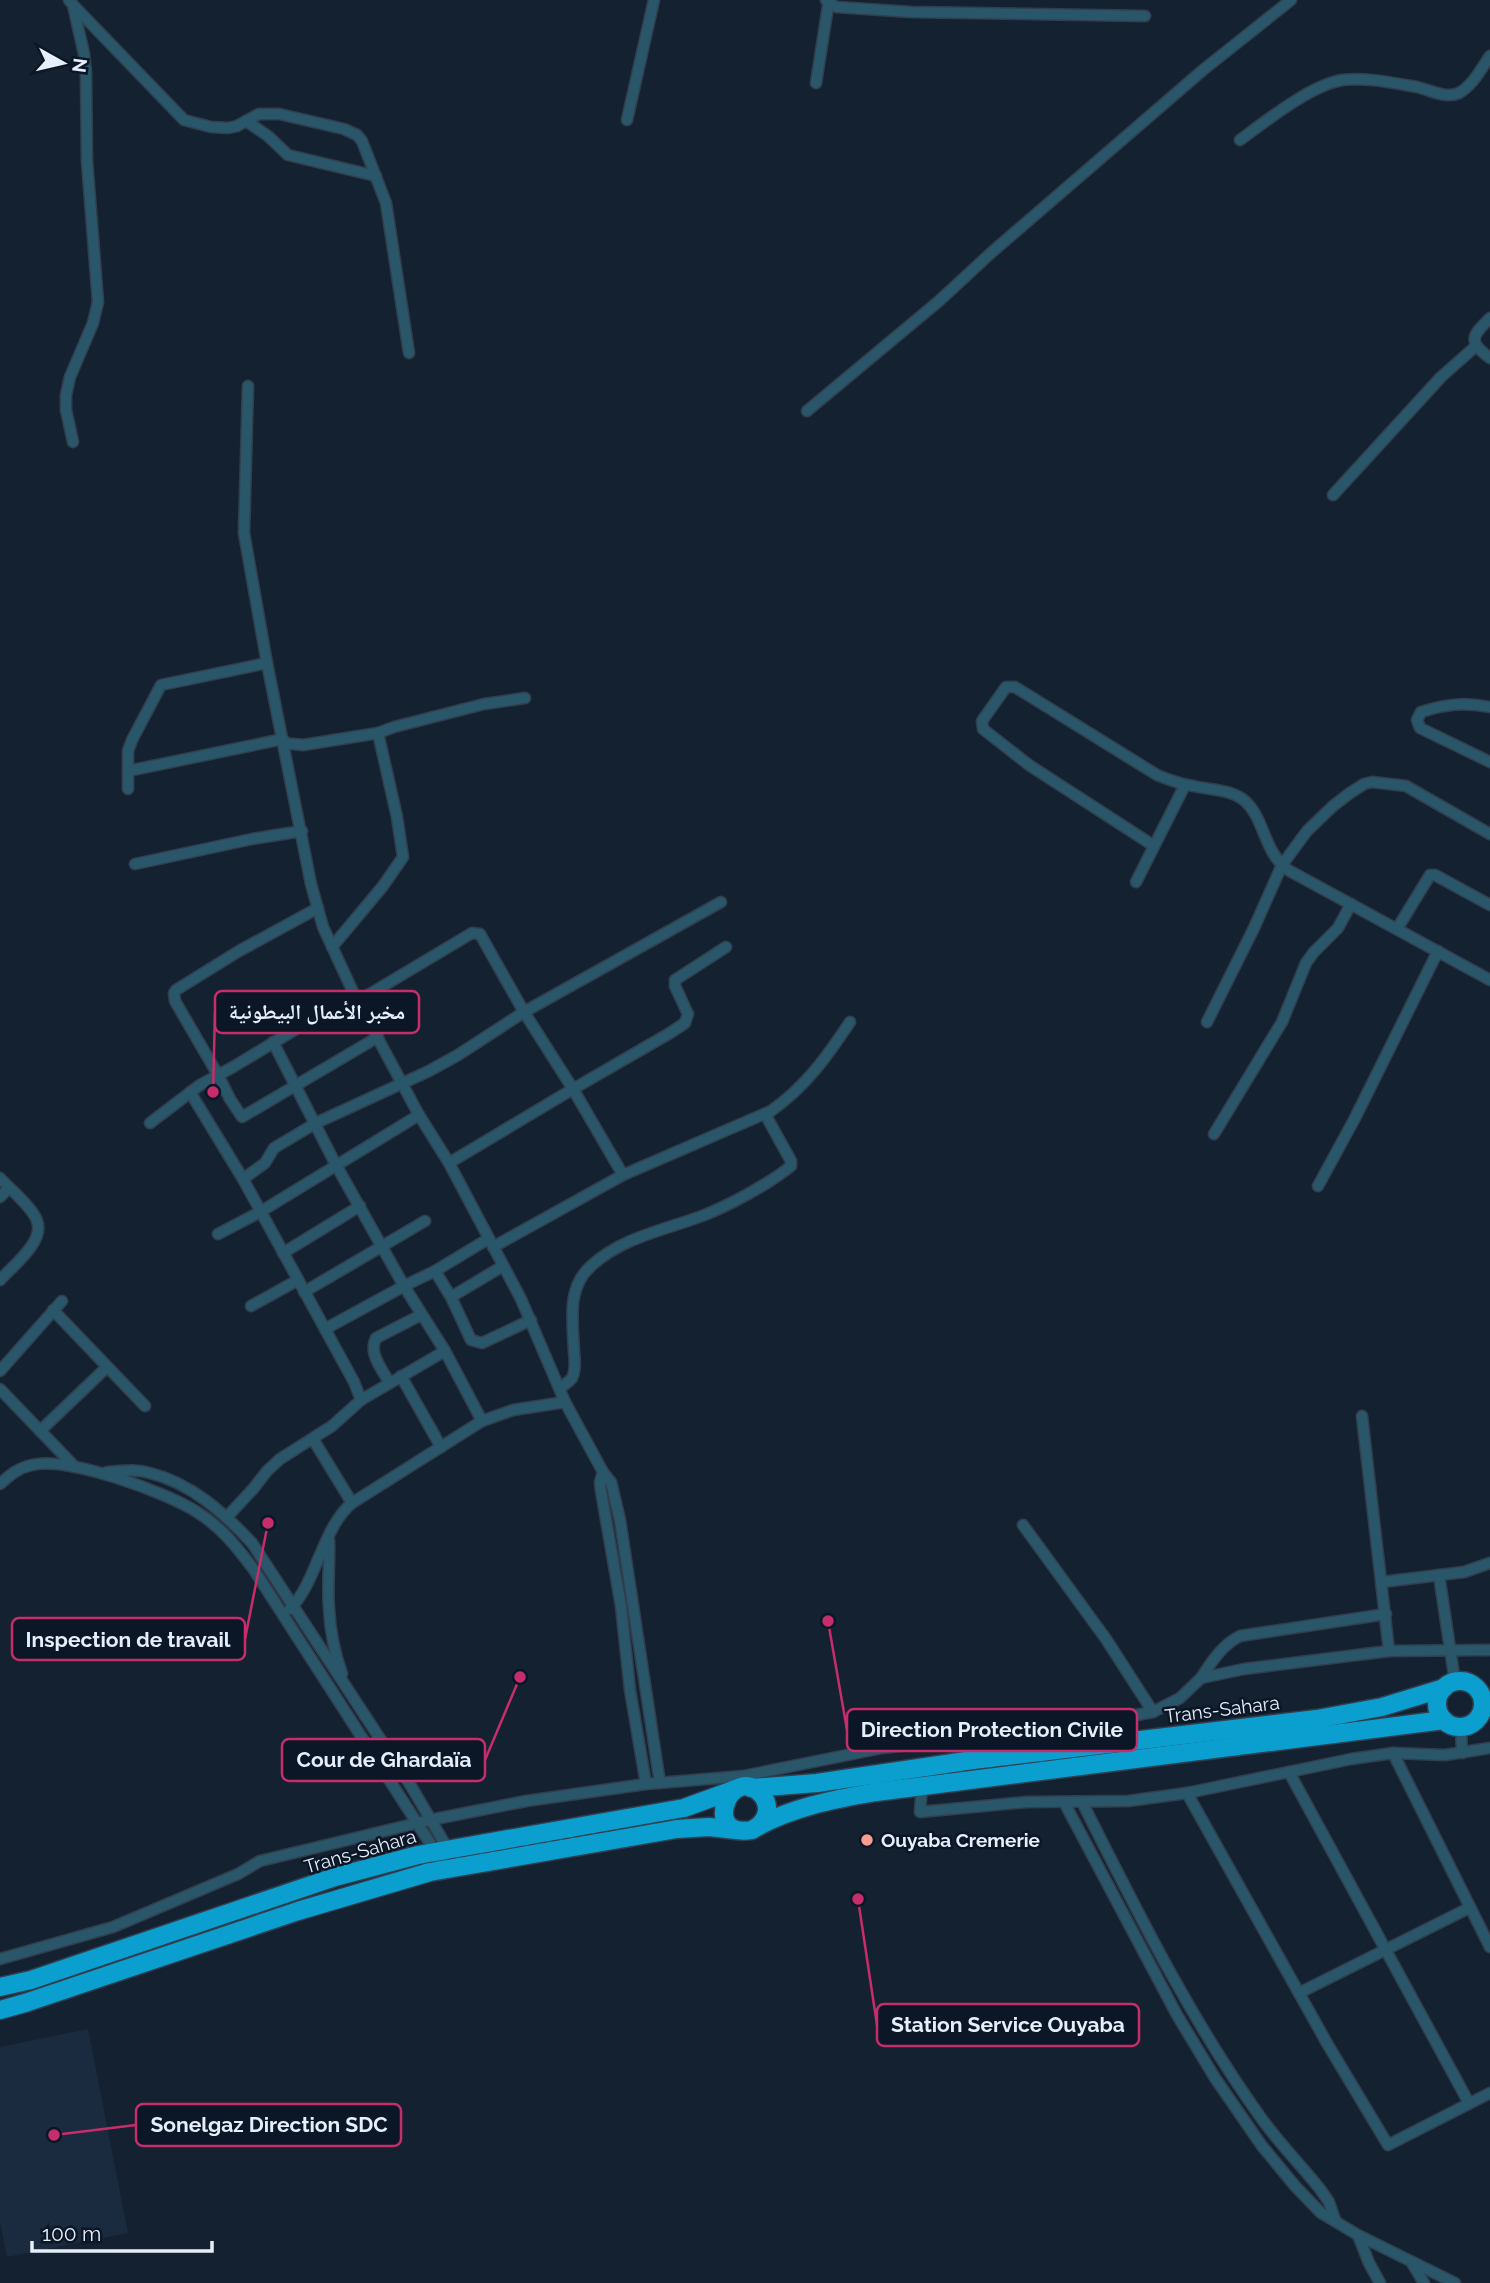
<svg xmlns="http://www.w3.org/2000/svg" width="1490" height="2283" font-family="Raleway,'Noto Naskh Arabic',sans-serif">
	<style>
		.built { fill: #1a2a3f }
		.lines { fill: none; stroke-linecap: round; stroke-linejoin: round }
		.street-casing { stroke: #313e4d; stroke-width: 13 }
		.highway-casing { stroke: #313e4d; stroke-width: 21 }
		.street { stroke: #2a5669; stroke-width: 10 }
		.highway { stroke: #0b9fcf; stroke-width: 18 }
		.poi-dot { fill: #f59d8f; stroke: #0b1727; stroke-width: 2.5 }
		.labels { text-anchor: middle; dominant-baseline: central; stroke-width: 5; stroke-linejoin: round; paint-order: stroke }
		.street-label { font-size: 19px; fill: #e6eefa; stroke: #0b1727 }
		.poi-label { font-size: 19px; font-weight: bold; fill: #e6eefa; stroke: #0b1727; text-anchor: start }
		.leader { fill: none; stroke: #c62d6b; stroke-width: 2.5 }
		.callout-dot { fill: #c62d6b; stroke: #0b1727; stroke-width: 2.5 }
		.callout { fill: #0b1727; stroke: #c62d6b; stroke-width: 2.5 }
		.callout-label { font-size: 21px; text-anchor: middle; font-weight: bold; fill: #e6eefa }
	</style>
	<rect width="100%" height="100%" fill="#142131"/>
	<path class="built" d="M 88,2029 L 128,2233 L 7,2257 L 0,2222 L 0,2047 Z"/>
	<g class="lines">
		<defs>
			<g id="street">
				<path d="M 69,0 L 73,5 L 84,54 L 86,73 L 87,161 L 98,302 L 93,323 L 70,377 L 66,395 L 66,410 L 73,442"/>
				<path d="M 826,0 L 836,7 L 911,12 L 1145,16"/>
				<path d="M 73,5 L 184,120 L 211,127 L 228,128 L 237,126 L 259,114 L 279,114 L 344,129 L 357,135 L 362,141 L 386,203 L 409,353"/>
				<path d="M 816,83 L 829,0"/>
				<path d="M 627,120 L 654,0"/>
				<path d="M 246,121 L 268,136 L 288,155 L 376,176"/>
				<path d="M 1240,140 C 1266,121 1311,85 1342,80 C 1366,77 1394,83 1417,87 C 1430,90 1446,99 1459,93 C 1473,85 1481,69 1490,56"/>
				<path d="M 1490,318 C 1472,336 1467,341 1490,358"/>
				<path d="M 248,386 L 244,533 L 267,663 L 311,884 L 323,927 L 354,994 L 419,1115 L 449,1163 L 521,1299 L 565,1402 L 603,1472 L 611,1482 L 620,1520 L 660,1783"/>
				<path d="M 807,411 L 939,301 L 992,252 L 1203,70 L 1291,0"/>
				<path d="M 1333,495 L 1441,377 L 1476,346"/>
				<path d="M 1490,707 C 1465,702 1446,704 1421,712 L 1417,720 L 1420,728 L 1490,762"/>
				<path d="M 284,743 L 303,745 L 378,733 L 394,727 L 484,704 L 525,698"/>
				<path d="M 128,771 L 283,739"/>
				<path d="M 128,789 L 128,751 L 132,740 L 161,685 L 267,663"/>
				<path d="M 1154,846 L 1029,765 L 983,729 L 982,721 L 1006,687 L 1015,687 L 1157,775 C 1169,780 1181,784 1193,786 C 1210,790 1231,789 1245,801 C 1265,819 1263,851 1288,870 L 1490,980"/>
				<path d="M 135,864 L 252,839 L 302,831"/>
				<path d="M 1136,882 L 1185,785"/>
				<path d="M 318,908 L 239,951 L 176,990 L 174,993 L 175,1001 L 218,1075 L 230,1099 L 242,1117 L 378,1037"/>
				<path d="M 1397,929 L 1430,875 L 1435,875 L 1490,905"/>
				<path d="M 332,947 L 383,886 L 403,857 L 397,817 L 378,733"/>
				<path d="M 358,1001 L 472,933 L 480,934 L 524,1012 L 573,1089 L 623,1175"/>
				<path d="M 1207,1022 L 1254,928 L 1282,865 L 1307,831 L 1333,806 L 1350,793 L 1364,784 L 1372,782 L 1406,786 L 1490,834"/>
				<path d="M 273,1042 L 336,1165 L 404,1286 L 435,1271 L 451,1297 L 471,1340 L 482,1343 L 531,1320"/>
				<path d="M 190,1092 L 243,1179 L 354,1382 L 361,1400 L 332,1426 L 280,1459 L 267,1471 L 253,1489 L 227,1517"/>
				<path d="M 150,1123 L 200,1085 L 233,1067 L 354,994"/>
				<path d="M 1214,1134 L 1282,1022 L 1306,963 L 1314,952 L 1338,928 L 1351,904"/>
				<path d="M 449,1163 L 573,1089 L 670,1033 L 685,1023 L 688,1014 L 675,986 L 675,980 L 726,947"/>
				<path d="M 0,1178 C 10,1189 33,1208 37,1221 C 45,1241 13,1266 0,1280"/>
				<path d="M 243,1179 L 265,1163 L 274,1148 L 316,1123 L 429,1071 L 458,1055 L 524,1012 L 721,902"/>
				<path d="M 1318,1186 L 1355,1118 L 1438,951"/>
				<path d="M 0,1197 L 9,1188"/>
				<path d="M 218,1234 L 260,1212 L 419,1115"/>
				<path d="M 493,1247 L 623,1175 L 771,1111 C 806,1086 826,1058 850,1022"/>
				<path d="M 283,1253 L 360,1206"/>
				<path d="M 435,1271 L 488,1239"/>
				<path d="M 304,1292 L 425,1221"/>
				<path d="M 451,1297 L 503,1266"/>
				<path d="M 251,1306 L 298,1280"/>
				<path d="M 53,1310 L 145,1406"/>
				<path d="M 325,1329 L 404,1286 L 445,1351 L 482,1421"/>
				<path d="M 0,1371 L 62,1301"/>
				<path d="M 401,1376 L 441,1447"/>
				<path d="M 389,1382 C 382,1369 368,1353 376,1338 L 421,1315"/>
				<path d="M 560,1388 C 564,1385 569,1382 572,1378 C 576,1370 575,1360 574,1352 C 573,1322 566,1288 591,1266 C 621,1238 664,1230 702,1216 C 728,1206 769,1184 791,1166 L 791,1161 L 765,1114"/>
				<path d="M 0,1389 L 75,1467"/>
				<path d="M 361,1400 L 445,1351"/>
				<path d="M 1362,1416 L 1389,1651"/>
				<path d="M 40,1431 L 107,1367"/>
				<path d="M 313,1439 L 352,1503"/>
				<path d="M 107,1472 C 122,1471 136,1469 150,1473 C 191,1483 224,1513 252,1543 L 411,1786 L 449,1851"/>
				<path d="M 603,1472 L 600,1482 L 601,1491 L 621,1606 L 630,1690 L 646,1784"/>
				<path d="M 0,1484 C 10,1475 18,1468 32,1465 C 67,1456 166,1492 197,1512 C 221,1527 237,1547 254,1570 L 446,1868"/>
				<path d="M 1023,1525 L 1106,1639 L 1153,1712"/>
				<path d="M 329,1540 C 330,1563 327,1586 329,1608 C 330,1630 335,1654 342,1674"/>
				<path d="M 1439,1575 L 1455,1682"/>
				<path d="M 1382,1582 L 1464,1572 L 1490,1563"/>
				<path d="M 290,1609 C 317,1582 322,1528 352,1503 L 482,1421 L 513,1410 L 565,1402"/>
				<path d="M 1201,1678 C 1212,1661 1222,1645 1240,1636 L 1386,1614"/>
				<path d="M 1461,1727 L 1462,1753"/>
				<path d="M 1393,1753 L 1490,1947"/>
				<path d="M 1289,1772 L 1469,2103"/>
				<path d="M 922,1786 L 920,1812 L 1027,1802 L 1128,1801 L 1187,1793 L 1351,1759 L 1393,1753 L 1445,1755 L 1490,1748"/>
				<path d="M 1187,1793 L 1328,2045 L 1388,2145 L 1490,2093"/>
				<path d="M 1064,1802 L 1177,2015 L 1215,2078 L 1262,2146 L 1295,2186 L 1321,2213 L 1358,2235 L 1455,2283"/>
				<path d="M 1082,1802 C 1136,1909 1189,2017 1259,2115 C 1277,2141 1300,2164 1320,2189 L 1329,2202 L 1335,2220"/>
				<path d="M 0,1959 L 113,1927 L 238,1874 L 260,1861 L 430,1820 L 526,1801 L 646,1784 L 743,1776 L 882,1748 L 1080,1725 L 1153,1712 L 1180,1698 L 1201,1678 L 1244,1669 L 1389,1651 L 1490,1650"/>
				<path d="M 1299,1993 L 1469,1908"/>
				<path d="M 1358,2235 L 1369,2263 L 1380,2283"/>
				<path d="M 1412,2263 L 1424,2283"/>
			</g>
			<g id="highway">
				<circle cx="1460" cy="1704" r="23"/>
				<path d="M 751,1788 L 817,1783 L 973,1760 L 1317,1719 L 1382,1707 L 1444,1688"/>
				<path d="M 757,1827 C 768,1819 771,1805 761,1794 C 731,1762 700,1839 752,1830 C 788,1808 835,1799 876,1792 L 1444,1720"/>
				<path d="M 0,1987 L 31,1980 L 335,1877 L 418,1855 L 684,1808 L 736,1789"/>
				<path d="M 0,2010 L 25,2003 L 298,1911 L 430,1872 L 677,1829 L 709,1827 L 736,1830"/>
			</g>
		</defs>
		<use href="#street" class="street-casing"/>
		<use href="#highway" class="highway-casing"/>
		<use href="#street" class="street"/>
		<use href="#highway" class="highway"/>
	</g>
	<circle class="poi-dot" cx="867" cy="1840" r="7"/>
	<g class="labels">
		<g class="street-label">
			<text transform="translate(1222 1709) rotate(-7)">Trans-Sahara</text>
			<text transform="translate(360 1851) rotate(-16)">Trans-Sahara</text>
		</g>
		<g class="poi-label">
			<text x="881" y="1840">Ouyaba Cremerie</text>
		</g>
	</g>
	<path class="leader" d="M213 1092L215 1012M268 1523L245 1639M828 1621L847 1730M520 1677L485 1760M858 1899L877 2025M54 2135L136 2125"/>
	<g class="callout-dot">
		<circle cx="213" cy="1092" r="7"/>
		<circle cx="268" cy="1523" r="7"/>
		<circle cx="828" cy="1621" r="7"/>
		<circle cx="520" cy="1677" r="7"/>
		<circle cx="858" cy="1899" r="7"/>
		<circle cx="54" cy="2135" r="7"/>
	</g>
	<g class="callout">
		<rect x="215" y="991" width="204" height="42" rx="7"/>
		<rect x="12" y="1618" width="233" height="42" rx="7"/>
		<rect x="847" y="1709" width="290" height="42" rx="7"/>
		<rect x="282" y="1739" width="203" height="42" rx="7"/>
		<rect x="877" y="2004" width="262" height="42" rx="7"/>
		<rect x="136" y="2104" width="265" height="42" rx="7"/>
	</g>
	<g class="callout-label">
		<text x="317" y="1019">مخبر الأعمال البيطونية</text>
		<text x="128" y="1647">Inspection de travail</text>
		<text x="992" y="1737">Direction Protection Civile</text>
		<text x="384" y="1767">Cour de Ghardaïa</text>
		<text x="1008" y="2032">Station Service Ouyaba</text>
		<text x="269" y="2132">Sonelgaz Direction SDC</text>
	</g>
	<g transform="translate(63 63) rotate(98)" stroke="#0b1727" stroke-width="5" paint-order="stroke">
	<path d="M0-5L12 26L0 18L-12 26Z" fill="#e6eefa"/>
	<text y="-10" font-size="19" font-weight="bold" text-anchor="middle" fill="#e6eefa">N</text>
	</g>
	<path d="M32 2241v10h180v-10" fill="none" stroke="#e6eefa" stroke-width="3.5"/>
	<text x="42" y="2241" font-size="21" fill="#e6eefa" stroke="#0b1727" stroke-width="5" paint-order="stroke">100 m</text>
</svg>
